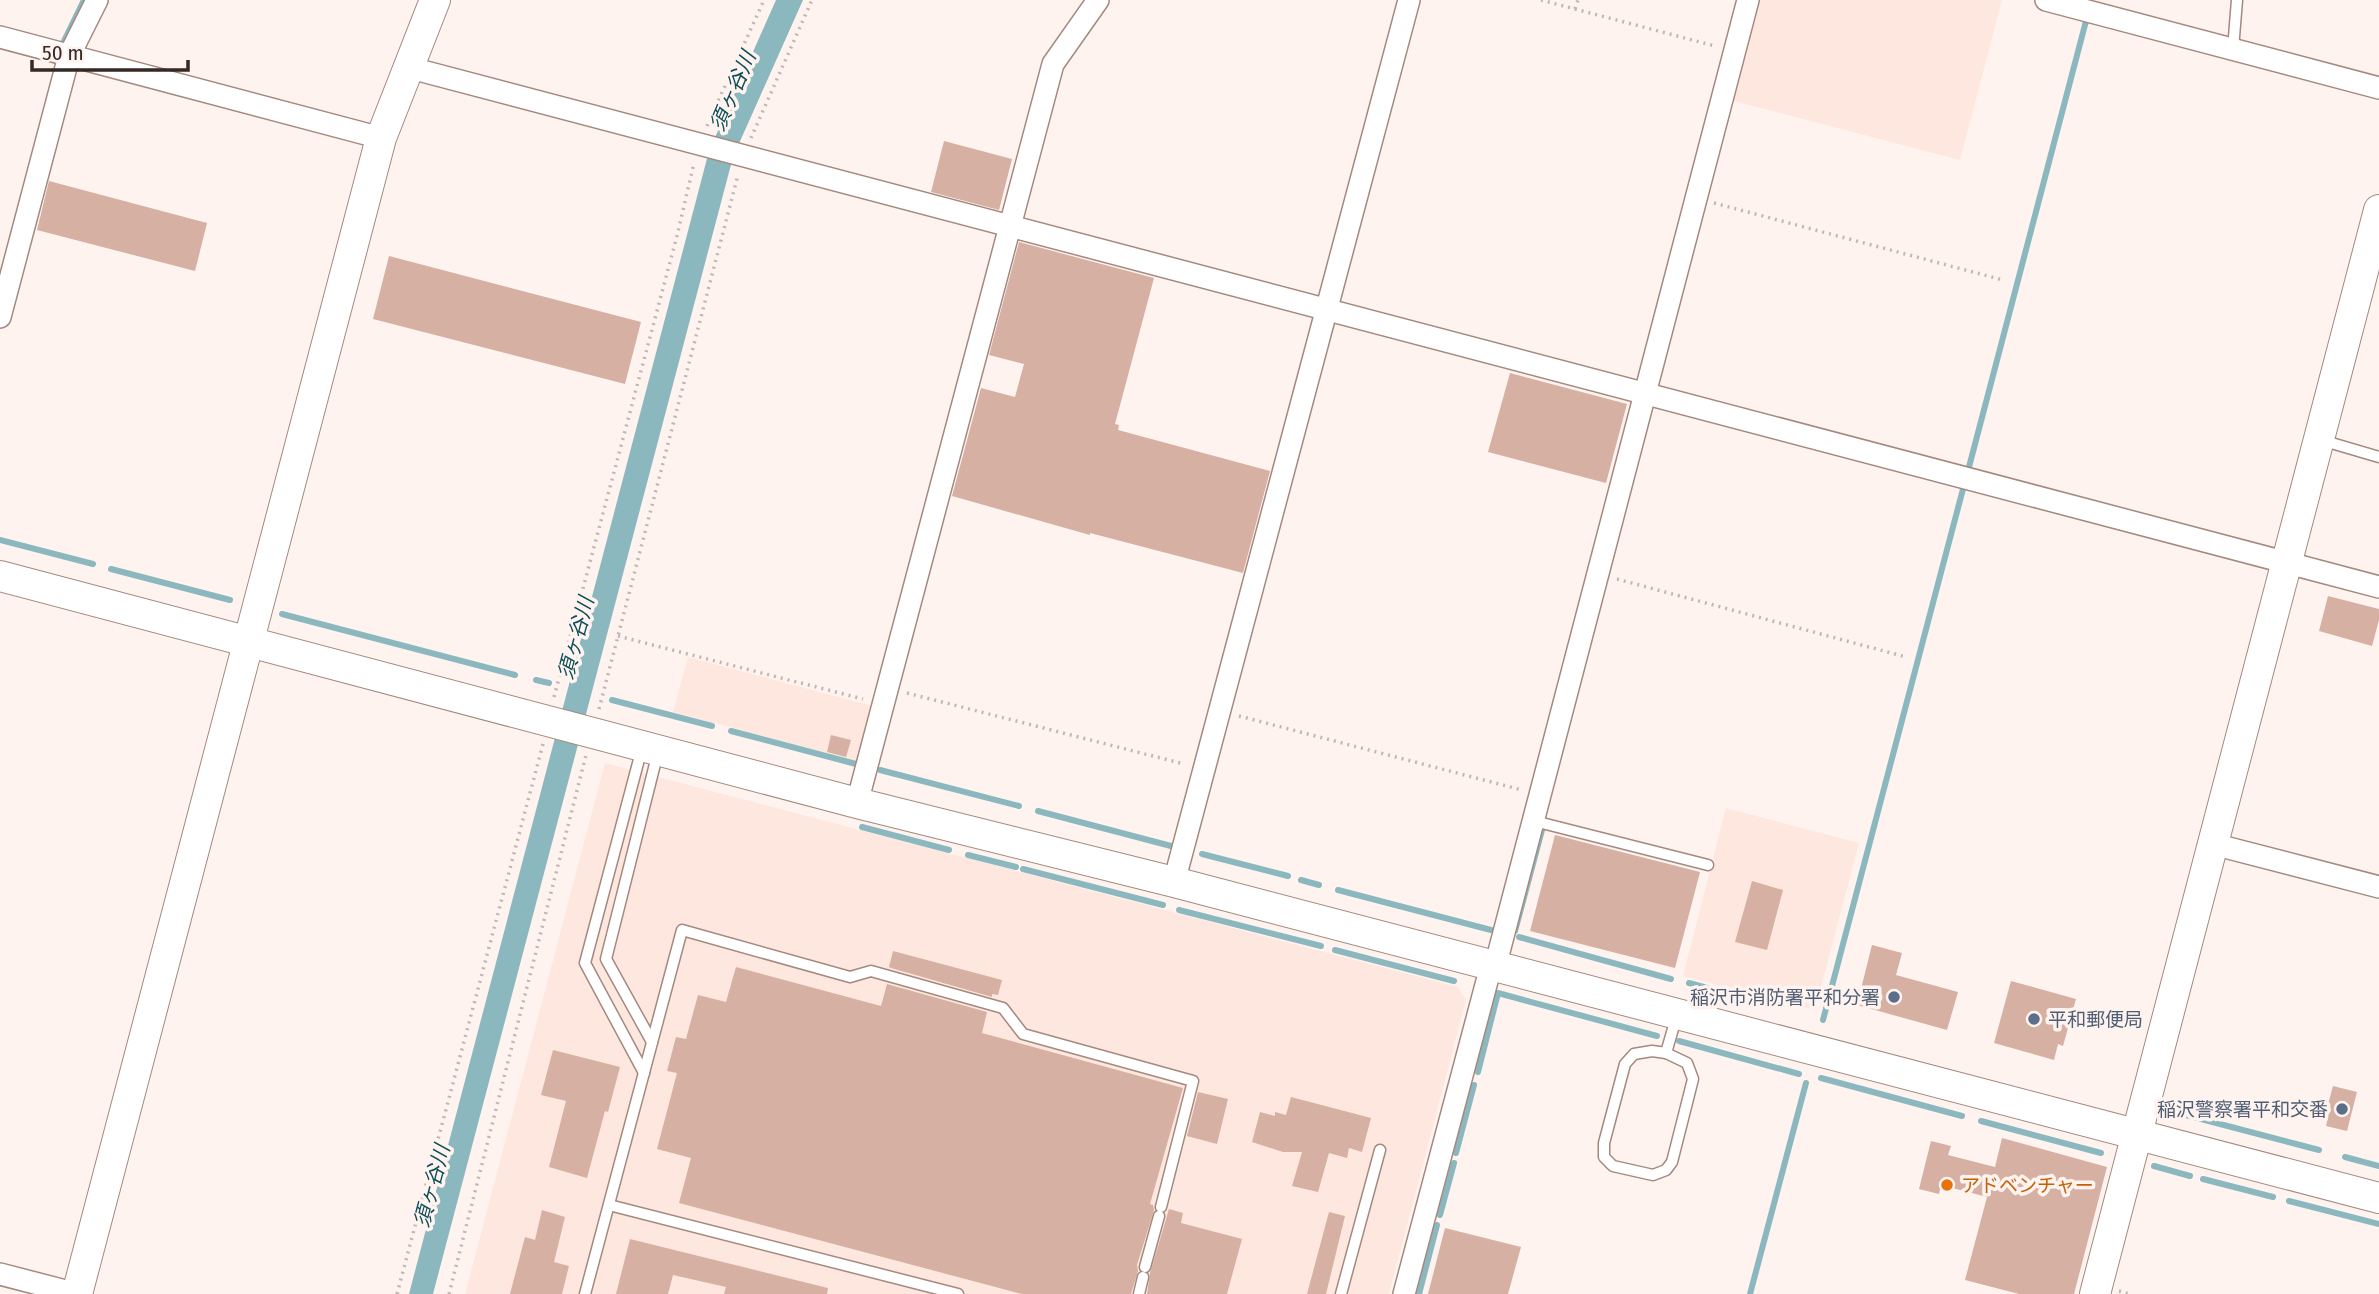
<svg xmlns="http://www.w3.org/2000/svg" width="2379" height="1294" font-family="'Fira Sans Condensed','Noto Sans JP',sans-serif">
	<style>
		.built { fill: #fee7df }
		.water { fill: #8bb7be }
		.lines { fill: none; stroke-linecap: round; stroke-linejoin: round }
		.stream { stroke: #8bb7be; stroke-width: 6 }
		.building { fill: #d6b0a3 }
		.lane-casing { stroke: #a4897f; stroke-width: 13 }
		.street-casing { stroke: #a4897f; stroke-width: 24 }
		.secondary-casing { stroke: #a4897f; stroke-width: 32 }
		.path { stroke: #c1b6b2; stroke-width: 3.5; stroke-dasharray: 2 5; stroke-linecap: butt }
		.lane { stroke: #fff; stroke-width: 10 }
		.street { stroke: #fff; stroke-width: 21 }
		.secondary { stroke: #fff; stroke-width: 30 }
		.service-dot { fill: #5c6f8a; stroke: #fff3ef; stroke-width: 2.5 }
		.food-dot { fill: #e8710a; stroke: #fff3ef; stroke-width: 2.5 }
		.labels { text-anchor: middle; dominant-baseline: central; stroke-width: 7; stroke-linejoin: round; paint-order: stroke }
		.service-label { font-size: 19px; fill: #4e5e75; stroke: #fff3ef; text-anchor: end }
		.food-label { font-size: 19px; fill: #c56008; stroke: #fff3ef; text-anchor: start }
		.water-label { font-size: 21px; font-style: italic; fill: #0c4e57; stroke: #fff3ef }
	</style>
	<rect width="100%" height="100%" fill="#fff3ef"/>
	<g class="built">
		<path d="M 1756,0 L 2002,0 L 1960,160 L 1730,100 Z"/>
		<path d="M 688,657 L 876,707 L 861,762 L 673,712 Z"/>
		<path d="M 605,763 L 1458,987 L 1466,1000 L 1389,1294 L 465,1294 Z"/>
		<path d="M 1726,808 L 1859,843 L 1815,1010 L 1683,976 Z"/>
	</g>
	<path class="water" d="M 776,0 L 803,0 L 733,157 L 433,1294 L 409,1294 L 709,151 Z"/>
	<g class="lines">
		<g class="stream">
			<path d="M 64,41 L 84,0"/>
			<path d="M 1969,467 L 2086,21"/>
			<path d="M 0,540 L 93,564"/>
			<path d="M 111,569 L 230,600"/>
			<path d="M 282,614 L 515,675"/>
			<path d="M 536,680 L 549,683"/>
			<path d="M 612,700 L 712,726"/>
			<path d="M 731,731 L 856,764"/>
			<path d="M 880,770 L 1019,806"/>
			<path d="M 1038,811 L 1171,846"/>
			<path d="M 862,827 L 949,850"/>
			<path d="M 1202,854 L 1288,876"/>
			<path d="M 968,855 L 1016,867"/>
			<path d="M 1023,869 L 1163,905"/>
			<path d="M 1301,880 L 1319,885"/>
			<path d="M 1338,890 L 1491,930"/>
			<path d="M 1179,910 L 1321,946"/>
			<path d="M 1515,931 L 1542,830"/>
			<path d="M 1519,937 L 1671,979"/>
			<path d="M 1335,950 L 1454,981"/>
			<path d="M 1689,983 L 1751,1000"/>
			<path d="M 1823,1020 L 1963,489"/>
			<path d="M 1679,1041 L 1799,1074"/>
			<path d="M 1478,1072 L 1498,993 L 1657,1036"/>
			<path d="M 1821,1078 L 1962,1116"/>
			<path d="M 2163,1109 L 2319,1150"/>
			<path d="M 1981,1121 L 2101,1153"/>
			<path d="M 1456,1153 L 1474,1085"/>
			<path d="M 2345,1157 L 2379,1166"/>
			<path d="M 2154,1166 L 2190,1176"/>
			<path d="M 2203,1179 L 2273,1197"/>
			<path d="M 2289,1201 L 2379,1224"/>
			<path d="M 1440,1215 L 1454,1163"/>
			<path d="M 1419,1294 L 1437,1225"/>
			<path d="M 1750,1294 L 1806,1083"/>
		</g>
	</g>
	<g class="building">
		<path d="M 944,141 L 1012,159 L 999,210 L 931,192 Z"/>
		<path d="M 49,181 L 207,223 L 195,271 L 37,230 Z"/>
		<path d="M 1019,242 L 1154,278 L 1115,424 L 1119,425 L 1118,430 L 1270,471 L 1243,573 L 1090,533 L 1090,535 L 952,496 L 981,388 L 1015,397 L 1024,364 L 989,355 Z"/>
		<path d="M 389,256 L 641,322 L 625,384 L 373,319 Z"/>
		<path d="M 1510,373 L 1627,404 L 1606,483 L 1488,452 Z"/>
		<path d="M 2328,596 L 2379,609 L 2379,620 L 2372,646 L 2319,631 Z"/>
		<path d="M 831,735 L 851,740 L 846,757 L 827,752 Z"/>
		<path d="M 1555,835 L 1700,872 L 1675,968 L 1530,931 Z"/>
		<path d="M 1752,881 L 1783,890 L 1767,950 L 1735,942 Z"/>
		<path d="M 1872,945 L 1902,953 L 1896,975 L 1958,992 L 1947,1030 L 1857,1005 Z"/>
		<path d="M 893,951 L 1002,980 L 998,995 L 992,994 L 992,997 L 891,968 L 889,967 Z"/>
		<path d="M 736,967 L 881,1006 L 887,984 L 987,1012 L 982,1033 L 1183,1088 L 1150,1204 L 1153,1205 L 1154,1210 L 1137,1265 L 1138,1271 L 1131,1294 L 1022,1294 L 679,1203 L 691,1158 L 657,1149 L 677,1073 L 667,1071 L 676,1037 L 686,1039 L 698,995 L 726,1002 Z"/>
		<path d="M 2011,981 L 2076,999 L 2063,1046 L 2058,1044 L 2054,1060 L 1994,1043 Z"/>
		<path d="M 553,1050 L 620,1067 L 608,1112 L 605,1111 L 587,1178 L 549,1167 L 566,1101 L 541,1095 Z"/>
		<path d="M 2333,1086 L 2357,1092 L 2347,1131 L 2326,1126 L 2329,1112 L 2326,1112 Z"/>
		<path d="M 1198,1092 L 1228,1099 L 1217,1144 L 1187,1136 Z"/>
		<path d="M 1291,1097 L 1371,1118 L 1362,1152 L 1349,1148 L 1347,1158 L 1329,1153 L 1318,1192 L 1292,1186 L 1302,1152 L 1283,1152 L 1252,1142 L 1260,1112 L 1275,1116 L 1275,1112 L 1286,1115 Z"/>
		<path d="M 2002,1138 L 2107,1167 L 2074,1294 L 2019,1294 L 1965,1280 L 1987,1197 L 1941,1185 L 1939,1194 L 1919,1189 L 1931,1141 L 1951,1146 L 1948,1155 L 1995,1167 Z"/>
		<path d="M 1169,1209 L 1183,1213 L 1181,1223 L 1242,1239 L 1227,1294 L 1147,1294 L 1150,1273 Z"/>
		<path d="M 542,1210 L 565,1217 L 554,1262 L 569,1266 L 562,1294 L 510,1294 L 525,1237 L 535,1240 Z"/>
		<path d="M 1329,1212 L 1345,1216 L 1326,1294 L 1307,1294 Z"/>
		<path d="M 1445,1228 L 1521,1247 L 1508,1294 L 1428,1294 Z"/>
		<path d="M 630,1239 L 828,1288 L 827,1294 L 724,1294 L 726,1287 L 673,1275 L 668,1294 L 616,1294 Z"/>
	</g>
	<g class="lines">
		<defs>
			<g id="lane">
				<path d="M 2233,49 L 2237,0"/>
				<path d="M 2321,440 L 2379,457"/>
				<path d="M 642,748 L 585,963 L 644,1073"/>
				<path d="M 1534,821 L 1708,865"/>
				<path d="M 652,1042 L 606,959 L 658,752"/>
				<path d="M 1652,1051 L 1666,1053 L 1687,1063 L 1693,1079 L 1672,1162 L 1666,1170 L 1653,1175 L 1613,1166 L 1604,1157 L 1604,1143 L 1625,1064 L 1634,1054 Z"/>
				<path d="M 1666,1053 L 1677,1015"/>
				<path d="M 609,1205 L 958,1294"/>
				<path d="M 1145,1267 L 1159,1216"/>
				<path d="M 585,1294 L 682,930 L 850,977 L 871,971 L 1003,1008 L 1023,1034 L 1193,1081 L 1161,1207"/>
				<path d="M 1139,1294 L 1143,1277"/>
				<path d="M 1341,1294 L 1380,1150"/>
			</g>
			<g id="street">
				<path d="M 2046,0 L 2379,88"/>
				<path d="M 0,37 L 381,138"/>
				<path d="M 407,67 L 2379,587"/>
				<path d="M 0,317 L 69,56 L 97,0"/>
				<path d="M 857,803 L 1053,64 L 1098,0"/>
				<path d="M 2213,844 L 2379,887"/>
				<path d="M 1174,882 L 1409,0"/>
				<path d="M 1495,967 L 1748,0"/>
				<path d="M 0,1274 L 77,1294"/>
				<path d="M 1404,1294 L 1491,966"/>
			</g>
			<g id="secondary">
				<path d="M 0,576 L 857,803 L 1174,882 L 2379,1198"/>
				<path d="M 77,1294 L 381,138 L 435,0"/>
				<path d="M 2095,1294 L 2379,210"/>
			</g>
		</defs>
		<use href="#lane" class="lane-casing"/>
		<use href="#street" class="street-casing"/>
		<use href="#secondary" class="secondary-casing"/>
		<g class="path">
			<path d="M 1541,0 L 1715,46"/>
			<path d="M 1575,9 L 1578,0"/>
			<path d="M 707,126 L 764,0"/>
			<path d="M 751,138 L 812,0"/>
			<path d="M 1714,203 L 2003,280"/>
			<path d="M 1617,579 L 1906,657"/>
			<path d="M 618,636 L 863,699"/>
			<path d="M 907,693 L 1184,764"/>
			<path d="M 554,697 L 677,236 L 694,163"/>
			<path d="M 599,709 L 738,175"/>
			<path d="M 1239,716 L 1522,790"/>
			<path d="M 2119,1291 L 2130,1294"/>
			<path d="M 397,1294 L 543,744"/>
			<path d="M 449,1294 L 586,755"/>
		</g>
		<use href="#lane" class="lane"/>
		<use href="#street" class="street"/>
		<use href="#secondary" class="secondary"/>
	</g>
	<g class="service-dot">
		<circle cx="1894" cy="997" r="7"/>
		<circle cx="2034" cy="1019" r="7"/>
		<circle cx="2342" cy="1109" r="7"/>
	</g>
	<circle class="food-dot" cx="1947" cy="1185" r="7"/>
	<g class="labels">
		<g class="service-label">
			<text x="1880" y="997">稲沢市消防署平和分署</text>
			<text x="2048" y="1019" text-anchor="start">平和郵便局</text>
			<text x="2328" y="1109">稲沢警察署平和交番</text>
		</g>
		<g class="food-label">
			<text x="1961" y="1185">アドベンチャー</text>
		</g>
		<g class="water-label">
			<text transform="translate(733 91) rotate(-67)">須ヶ谷川</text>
			<text transform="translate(576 638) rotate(-75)">須ヶ谷川</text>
			<text transform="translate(432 1186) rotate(-75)">須ヶ谷川</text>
		</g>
	</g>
	<path d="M32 60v10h156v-10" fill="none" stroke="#342925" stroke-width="3.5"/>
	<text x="42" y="60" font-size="21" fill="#342925" stroke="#fff3ef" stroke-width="5" paint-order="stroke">50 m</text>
</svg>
